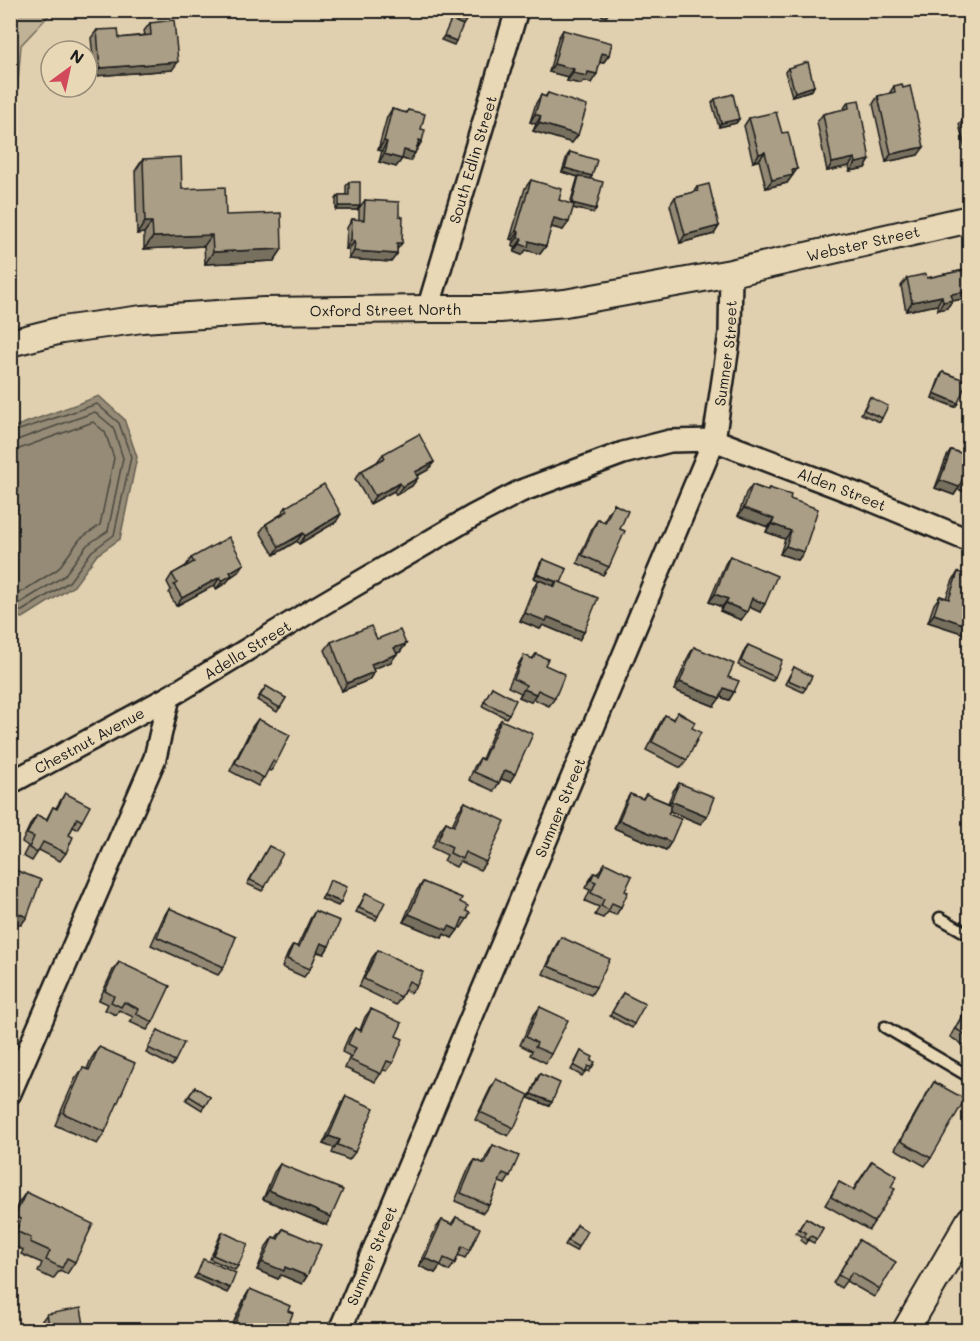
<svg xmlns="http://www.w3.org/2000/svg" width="980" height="1341" font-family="Mali,sans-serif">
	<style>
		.green { fill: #c0b296; stroke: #6e6759; stroke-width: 1.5 }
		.water { fill: #958b76; stroke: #655f52; stroke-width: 1.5 }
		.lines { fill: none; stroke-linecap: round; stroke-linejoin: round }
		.shore { stroke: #4c4840; stroke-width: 1.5 }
		.service-casing { stroke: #1c1c1c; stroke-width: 15 }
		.minor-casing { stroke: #1c1c1c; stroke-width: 26 }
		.tertiary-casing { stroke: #1c1c1c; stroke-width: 30 }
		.service { stroke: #e9d8b5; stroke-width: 10 }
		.minor { stroke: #e9d8b5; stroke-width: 21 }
		.tertiary { stroke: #e9d8b5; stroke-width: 26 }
		.wall { fill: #928873; stroke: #1c1c1c; stroke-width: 1.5 }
		.shaded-wall { fill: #776f5e; stroke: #1c1c1c; stroke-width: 1.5 }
		.building { fill: #aa9e86; stroke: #1c1c1c; stroke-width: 1.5 }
		.labels { text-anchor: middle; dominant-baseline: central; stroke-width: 5; stroke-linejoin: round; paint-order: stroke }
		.street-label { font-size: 15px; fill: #1c1c1c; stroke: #e9d8b5 }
	</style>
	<rect width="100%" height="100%" fill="#e1d0af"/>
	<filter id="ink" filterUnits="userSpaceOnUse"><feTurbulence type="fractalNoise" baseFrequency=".0167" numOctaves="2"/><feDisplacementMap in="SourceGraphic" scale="12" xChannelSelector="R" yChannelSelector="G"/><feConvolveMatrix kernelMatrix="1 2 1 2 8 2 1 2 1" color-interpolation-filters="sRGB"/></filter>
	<g filter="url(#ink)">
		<path class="green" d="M 11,10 L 53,11 L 21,45 L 14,132 L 11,138 Z"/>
		<path class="water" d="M 99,396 L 124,419 L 137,457 L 120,539 L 97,555 L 74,586 L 23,618 L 11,616 L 11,428 Z"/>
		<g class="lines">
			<g class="shore">
				<path d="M 10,433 L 97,404 L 119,423 L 131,457 L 114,535 L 92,551 L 69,582 L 22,611 L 10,611"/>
				<path d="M 10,441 L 17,440 L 95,412 L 113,427 L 123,458 L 108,531 L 87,545 L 64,576 L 20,603 L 10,603"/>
				<path d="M 10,450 L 19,449 L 93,422 L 105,432 L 114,458 L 100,525 L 80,539 L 58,569 L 18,594 L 10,594"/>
			</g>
			<defs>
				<g id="service">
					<path d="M 940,918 L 970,935"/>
					<path d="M 885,1027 L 970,1077"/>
				</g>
				<g id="minor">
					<path id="s1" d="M 428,309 L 517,10"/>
					<path id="s2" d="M 10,783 L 169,697"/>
					<path id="s3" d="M 10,1093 L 155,758 L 169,697 L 309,612 L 473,516 L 521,491 L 623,453 L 670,441 L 714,440 L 859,495 L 970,541"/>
					<path id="s4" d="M 340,1330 L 714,440 L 730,333 L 731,273"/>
				</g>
				<g id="tertiary">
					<path id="s5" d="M 10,343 L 62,330 L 142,319 L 264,311 L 428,309 L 500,309 L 565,303 L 731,273 L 970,219"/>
					<path d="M 906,1330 L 970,1220"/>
				</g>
			</defs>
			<use href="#service" class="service-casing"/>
			<use href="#minor" class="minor-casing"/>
			<use href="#tertiary" class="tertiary-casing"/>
			<use href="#service" class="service"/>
			<use href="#minor" class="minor"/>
			<use href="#tertiary" class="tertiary"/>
		</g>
		<g class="wall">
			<path d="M 150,23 L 172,70 L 95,76 L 91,38 L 97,30 L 119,38 L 145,35 L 144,31 Z"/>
			<path d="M 563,30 L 609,55 L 603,63 L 600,62 L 591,83 L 584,81 L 581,84 L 567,81 L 568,77 L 549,72 L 558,38 Z"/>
			<path d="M 788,68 L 814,86 L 812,90 L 792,96 L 785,72 Z"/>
			<path d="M 894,86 L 918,155 L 886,162 L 873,104 L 878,96 L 889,94 Z"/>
			<path d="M 548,93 L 578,135 L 572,143 L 533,131 L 536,124 L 530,122 L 536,103 L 541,95 L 545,97 Z"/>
			<path d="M 715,99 L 739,119 L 736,123 L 719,127 L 712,103 Z"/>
			<path d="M 848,102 L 870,160 L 865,168 L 850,171 L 849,166 L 827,171 L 817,122 L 823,114 L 843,110 Z"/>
			<path d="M 969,106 L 969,158 L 967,158 L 959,124 L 963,120 L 962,115 L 967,107 Z"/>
			<path d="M 392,109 L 406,113 L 408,110 L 421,129 L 422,141 L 410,161 L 402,159 L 396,167 L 379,162 L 382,151 L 378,150 L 387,117 Z"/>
			<path d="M 749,118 L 782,133 L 797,169 L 787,183 L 766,188 L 759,160 L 753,162 L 744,126 Z"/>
			<path d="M 570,152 L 592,176 L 590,179 L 596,209 L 593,213 L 573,208 L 563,230 L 551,227 L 546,246 L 540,254 L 526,250 L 522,255 L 514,252 L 516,247 L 512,245 L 513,240 L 510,239 L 525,188 L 531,180 L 559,200 L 570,204 L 577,180 L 578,177 L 562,172 L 567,156 Z"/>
			<path d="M 143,159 L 182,189 L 282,249 L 274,261 L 205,264 L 204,246 L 144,249 L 144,233 L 137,234 L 135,171 Z"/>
			<path d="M 349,182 L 360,206 L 357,210 L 336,210 L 336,199 L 339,195 L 346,195 L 346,186 Z"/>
			<path d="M 697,187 L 719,226 L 714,234 L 680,243 L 670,205 L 675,197 L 693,192 Z"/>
			<path d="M 365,200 L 397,250 L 397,254 L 391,262 L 349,259 L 349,249 L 346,249 L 347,228 L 352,219 L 359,220 L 359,208 Z"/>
			<path d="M 969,269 L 969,298 L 952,301 L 947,308 L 938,310 L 937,305 L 906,311 L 901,286 L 907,278 L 927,278 Z"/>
			<path d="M 943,372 L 958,403 L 955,407 L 932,398 L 940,376 Z"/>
			<path d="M 870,397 L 882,418 L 880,422 L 861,414 Z"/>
			<path d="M 969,449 L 969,494 L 958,489 L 954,495 L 935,488 L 946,458 L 951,450 L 966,455 Z"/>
			<path d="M 383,454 L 434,462 L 428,470 L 417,476 L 412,486 L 396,495 L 394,491 L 370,504 L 355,479 L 361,471 L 377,462 Z"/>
			<path d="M 752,485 L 767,490 L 769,488 L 790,499 L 804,552 L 798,560 L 780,554 L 785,539 L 766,532 L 768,527 L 738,516 L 746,493 Z"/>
			<path d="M 614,504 L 620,529 L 609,567 L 603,575 L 577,563 L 592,528 L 598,519 L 604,522 L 608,513 Z"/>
			<path d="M 286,507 L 336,522 L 299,544 L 297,541 L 274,555 L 260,532 L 266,524 L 280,515 Z"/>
			<path d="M 730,556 L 760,612 L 749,607 L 741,620 L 720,611 L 722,607 L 709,602 L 725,564 Z"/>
			<path d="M 191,558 L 244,564 L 238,572 L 231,577 L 226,583 L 216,589 L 215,585 L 176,606 L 169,593 L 171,590 L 167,582 L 172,574 L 186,566 Z"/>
			<path d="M 543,559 L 561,583 L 584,632 L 579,640 L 543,625 L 540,629 L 520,621 L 533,588 L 539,580 L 534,578 L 540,563 Z"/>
			<path d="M 958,572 L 965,634 L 928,622 L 934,604 L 940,596 L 946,598 L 953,580 Z"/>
			<path d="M 377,639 L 406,644 L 400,652 L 396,653 L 391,662 L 373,669 L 374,672 L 369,680 L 342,691 L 325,650 L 331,642 Z"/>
			<path d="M 748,645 L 775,677 L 772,681 L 738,665 L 745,649 Z"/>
			<path d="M 694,647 L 728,677 L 734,692 L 729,700 L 720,697 L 714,706 L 674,690 L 689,655 Z"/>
			<path d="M 536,654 L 545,665 L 555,698 L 549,706 L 533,699 L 531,702 L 519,697 L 521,693 L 508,687 L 519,663 L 524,655 L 532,659 Z"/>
			<path d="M 794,667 L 806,688 L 803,692 L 785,684 Z"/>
			<path d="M 492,687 L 509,714 L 506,718 L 482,706 Z"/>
			<path d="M 263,690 L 286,698 L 277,712 L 257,700 Z"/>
			<path d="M 678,712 L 692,728 L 687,760 L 681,768 L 646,750 L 660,723 L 665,715 L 673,719 Z"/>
			<path d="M 258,719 L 276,763 L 271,771 L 268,770 L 258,786 L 230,771 L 252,727 Z"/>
			<path d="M 501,720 L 510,782 L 501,779 L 494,791 L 469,780 L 474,767 L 480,758 L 482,759 L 495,728 Z"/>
			<path d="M 679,783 L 707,816 L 701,824 L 670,811 L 668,814 L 671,842 L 666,850 L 614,828 L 625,802 L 630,794 L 642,799 L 646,794 L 668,803 L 673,791 Z"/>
			<path d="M 65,793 L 82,821 L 77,829 L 73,827 L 69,835 L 66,853 L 60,861 L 39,850 L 32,861 L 23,856 L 28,846 L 22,842 L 31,823 L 37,815 L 46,820 L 53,807 L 56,808 Z"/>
			<path d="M 465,802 L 486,862 L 480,870 L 460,861 L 456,867 L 444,861 L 447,855 L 432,848 L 440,830 L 446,822 L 452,825 L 459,810 Z"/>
			<path d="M 269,846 L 265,887 L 262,891 L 247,884 Z"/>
			<path d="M 605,863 L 625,891 L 621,907 L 616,915 L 608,912 L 603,918 L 595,915 L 599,907 L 585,901 L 590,890 L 585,888 L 594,873 L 597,874 Z"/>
			<path d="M 423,882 L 460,902 L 466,911 L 467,919 L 461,928 L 459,927 L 452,938 L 444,934 L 442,938 L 403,922 L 417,890 Z"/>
			<path d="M 366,893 L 378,916 L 376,920 L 356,912 Z"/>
			<path d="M 169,908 L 224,967 L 218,975 L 151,945 L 164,916 Z"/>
			<path d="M 315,911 L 329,946 L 324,954 L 317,952 L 310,969 L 304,977 L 282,967 L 288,953 L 293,945 L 297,947 L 310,919 Z"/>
			<path d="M 561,937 L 596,987 L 591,995 L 543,974 L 556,945 Z"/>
			<path d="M 378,950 L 417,985 L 411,993 L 405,990 L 401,997 L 396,1005 L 359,987 L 372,958 Z"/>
			<path d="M 119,962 L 153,1022 L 147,1030 L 130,1022 L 133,1017 L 119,1010 L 116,1015 L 105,1010 L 108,1004 L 99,1000 L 113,970 Z"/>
			<path d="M 623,993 L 634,1024 L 632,1028 L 610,1016 Z"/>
			<path d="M 969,1003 L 969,1048 L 950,1037 Z"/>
			<path d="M 540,1007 L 551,1054 L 546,1063 L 530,1055 L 532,1051 L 520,1045 L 534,1015 Z"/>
			<path d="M 371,1009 L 396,1036 L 393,1063 L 387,1071 L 383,1070 L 375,1082 L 345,1068 L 350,1056 L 342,1052 L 349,1036 L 355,1028 L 360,1030 L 365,1017 Z"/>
			<path d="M 158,1030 L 175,1061 L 172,1066 L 146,1053 Z"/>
			<path d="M 99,1047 L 105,1132 L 97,1144 L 55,1125 L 75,1079 L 83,1068 L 87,1069 L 91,1059 Z"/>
			<path d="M 581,1051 L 591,1061 L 592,1068 L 589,1072 L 586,1070 L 582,1076 L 571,1070 Z"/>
			<path d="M 540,1074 L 549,1106 L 529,1098 L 537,1078 Z"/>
			<path d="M 496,1079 L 514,1128 L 508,1136 L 475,1120 L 491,1087 Z"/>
			<path d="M 934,1082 L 931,1158 L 925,1166 L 895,1149 L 929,1090 Z"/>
			<path d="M 195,1087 L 210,1097 L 202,1110 L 186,1100 Z"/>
			<path d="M 346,1096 L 355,1152 L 349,1160 L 332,1153 L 334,1148 L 323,1144 L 341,1104 Z"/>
			<path d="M 493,1145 L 510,1176 L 505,1184 L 499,1182 L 489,1205 L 483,1213 L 455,1201 L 469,1168 L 475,1160 L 483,1163 L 488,1153 Z"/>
			<path d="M 872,1161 L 874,1222 L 869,1230 L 825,1205 L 839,1182 L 853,1190 Z"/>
			<path d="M 280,1164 L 326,1225 L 263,1199 L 274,1172 Z"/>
			<path d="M 26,1192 L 75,1262 L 67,1274 L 60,1270 L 53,1279 L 38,1272 L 42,1263 L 21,1254 L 23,1250 L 10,1244 L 10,1237 L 13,1231 L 10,1230 L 10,1219 L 18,1204 Z"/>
			<path d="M 456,1217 L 470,1250 L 465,1258 L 458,1255 L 455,1263 L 449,1271 L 440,1266 L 435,1273 L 419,1266 L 436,1228 L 442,1220 L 451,1224 Z"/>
			<path d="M 806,1218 L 823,1228 L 814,1243 L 808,1240 L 805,1244 L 801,1241 L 803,1237 L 796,1233 Z"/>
			<path d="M 577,1225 L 578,1247 L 576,1251 L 565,1245 Z"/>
			<path d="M 283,1229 L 307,1276 L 302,1284 L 281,1275 L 278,1279 L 257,1270 L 267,1245 L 273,1237 L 276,1238 Z"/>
			<path d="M 223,1232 L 238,1266 L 235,1270 L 210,1259 L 220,1236 Z"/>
			<path d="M 859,1240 L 880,1289 L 874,1297 L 846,1281 L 841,1288 L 833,1283 Z"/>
			<path d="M 250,1289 L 288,1311 L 286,1330 L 230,1330 L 245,1297 Z"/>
			<path d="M 47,1314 L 85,1330 L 43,1330 L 41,1322 Z"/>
		</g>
		<g class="shaded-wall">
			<path d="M 418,10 L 450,10 L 469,16 L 463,25 Z"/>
			<path d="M 584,10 L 611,10 L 606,17 Z"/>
			<path d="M 444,36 L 456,41 L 454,45 L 441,40 Z"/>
			<path d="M 602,53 L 609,55 L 603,63 L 597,61 Z"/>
			<path d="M 178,62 L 172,70 L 95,76 L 100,68 Z"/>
			<path d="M 554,64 L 574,69 L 568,77 L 549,72 Z"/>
			<path d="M 588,72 L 597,74 L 591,83 L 584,81 L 581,84 L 567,81 L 573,73 Z"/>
			<path d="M 814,86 L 812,90 L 792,96 L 795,92 Z"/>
			<path d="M 535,114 L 541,116 L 536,124 L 530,122 Z"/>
			<path d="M 739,119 L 736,123 L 719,127 L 721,123 Z"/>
			<path d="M 539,123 L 578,135 L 572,143 L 533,131 Z"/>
			<path d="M 419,140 L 422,141 L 417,149 Z"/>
			<path d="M 384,141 L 387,142 L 382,151 L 378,150 Z"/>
			<path d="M 924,147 L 918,155 L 886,162 L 891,154 Z"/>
			<path d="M 404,150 L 415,153 L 410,161 L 399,158 Z"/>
			<path d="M 765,152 L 759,160 L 753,162 L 759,154 Z"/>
			<path d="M 384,154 L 402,159 L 396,167 L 379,162 Z"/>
			<path d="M 855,158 L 849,166 L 827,171 L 832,163 Z"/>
			<path d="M 870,160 L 865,168 L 850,171 L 856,163 Z"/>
			<path d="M 565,168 L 592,176 L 589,180 L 562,172 Z"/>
			<path d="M 797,169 L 787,183 L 766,188 L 772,180 L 792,170 Z"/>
			<path d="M 572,203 L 596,209 L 593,213 L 569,207 Z"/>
			<path d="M 339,206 L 360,206 L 357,210 L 336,210 Z"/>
			<path d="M 554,218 L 569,222 L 563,230 L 548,226 Z"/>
			<path d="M 145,222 L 152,222 L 144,233 L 137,234 Z"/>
			<path d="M 719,226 L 714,234 L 680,243 L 685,235 Z"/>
			<path d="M 516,231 L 519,232 L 513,240 L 510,239 Z"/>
			<path d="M 212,235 L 204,246 L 144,249 L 153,237 Z"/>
			<path d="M 518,237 L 522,239 L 516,247 L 512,245 Z"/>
			<path d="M 351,240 L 355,241 L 349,249 L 346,249 Z"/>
			<path d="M 529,241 L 546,246 L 540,254 L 526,250 L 522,255 L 514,252 L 520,244 Z"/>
			<path d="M 397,243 L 402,243 L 396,251 Z"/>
			<path d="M 282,249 L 274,261 L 205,264 L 213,252 Z"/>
			<path d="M 354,251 L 397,254 L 391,262 L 349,259 Z"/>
			<path d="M 969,291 L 969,298 L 952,301 L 947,308 L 938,310 L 943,302 L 951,294 Z"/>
			<path d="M 942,296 L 937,305 L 906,311 L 912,302 Z"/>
			<path d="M 934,393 L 958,403 L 955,407 L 932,398 Z"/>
			<path d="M 434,462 L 428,470 L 409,480 L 415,472 Z"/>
			<path d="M 418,478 L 412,486 L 396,495 L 402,487 Z"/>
			<path d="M 940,480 L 962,480 L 969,483 L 969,494 L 958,489 L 954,495 L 935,488 Z"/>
			<path d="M 400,483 L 394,491 L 370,504 L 375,496 Z"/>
			<path d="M 744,508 L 774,519 L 768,527 L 738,516 Z"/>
			<path d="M 341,514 L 336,522 L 299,544 L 305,536 Z"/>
			<path d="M 772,524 L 791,531 L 785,539 L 766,532 Z"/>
			<path d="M 303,533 L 297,541 L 274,555 L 279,547 Z"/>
			<path d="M 786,546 L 804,552 L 798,560 L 780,554 Z"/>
			<path d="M 244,564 L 238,572 L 231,577 L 226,583 L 216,589 L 230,572 Z"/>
			<path d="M 537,574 L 556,582 L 553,586 L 534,578 Z"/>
			<path d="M 220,577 L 215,585 L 176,606 L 182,598 Z"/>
			<path d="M 715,594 L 728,599 L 722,607 L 709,602 Z"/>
			<path d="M 752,598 L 765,604 L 760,612 L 747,606 Z"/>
			<path d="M 726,603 L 747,612 L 741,620 L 720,611 Z"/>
			<path d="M 525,613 L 548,617 L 584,632 L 579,640 L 543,625 L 540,629 L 520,621 Z"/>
			<path d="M 934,614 L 969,626 L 969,628 L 965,634 L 928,622 Z"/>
			<path d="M 406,644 L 400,652 L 388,656 L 394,648 Z"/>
			<path d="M 397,654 L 391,662 L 366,672 L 371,664 Z"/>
			<path d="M 374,672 L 369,680 L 342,691 L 347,683 Z"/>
			<path d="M 680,682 L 720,698 L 714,706 L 674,690 Z"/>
			<path d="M 724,688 L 734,692 L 729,700 L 718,696 Z"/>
			<path d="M 524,689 L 536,694 L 531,702 L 519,697 Z"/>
			<path d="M 505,770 L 515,774 L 510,782 L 499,778 Z"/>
			<path d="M 671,801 L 707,816 L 701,824 L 665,809 Z"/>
			<path d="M 619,820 L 671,842 L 666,850 L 614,828 Z"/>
			<path d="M 324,895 L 341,902 L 338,906 L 321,899 Z"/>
			<path d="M 16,912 L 27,917 L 21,925 L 11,920 Z"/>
			<path d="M 409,914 L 449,926 L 458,930 L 452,938 L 444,934 L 442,938 L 403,922 Z"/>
			<path d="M 321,943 L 329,946 L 324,954 L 316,951 Z"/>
			<path d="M 531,1094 L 552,1102 L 549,1106 L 529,1098 Z"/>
			<path d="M 329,1136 L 340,1140 L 334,1148 L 323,1144 Z"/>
			<path d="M 269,1190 L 331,1217 L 326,1225 L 263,1199 Z"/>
			<path d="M 425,1258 L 441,1265 L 435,1273 L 419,1266 Z"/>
			<path d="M 262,1262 L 285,1267 L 307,1276 L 302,1284 L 281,1275 L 278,1279 L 257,1270 Z"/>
			<path d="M 197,1274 L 230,1288 L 227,1293 L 194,1278 Z"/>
			<path d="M 235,1324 L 251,1330 L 231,1330 Z"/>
		</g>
		<g class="building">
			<path d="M 450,10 L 470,10 L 469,16 Z"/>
			<path d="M 174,20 L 178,62 L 100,68 L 97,30 L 118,29 L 119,38 L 151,35 L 150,23 Z"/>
			<path d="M 451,20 L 463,25 L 456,41 L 444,36 Z"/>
			<path d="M 563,30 L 612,43 L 609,55 L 602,53 L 597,74 L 588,72 L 587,76 L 573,73 L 574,69 L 554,64 Z"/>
			<path d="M 808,62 L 814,86 L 795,92 L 788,68 Z"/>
			<path d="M 902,84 L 903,88 L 910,86 L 924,147 L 891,154 L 878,96 L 895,92 L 894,86 Z"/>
			<path d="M 548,93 L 587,106 L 578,135 L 539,123 L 541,116 L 535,114 L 541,95 L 546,97 Z"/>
			<path d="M 733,94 L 739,119 L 721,123 L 715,99 Z"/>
			<path d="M 859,100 L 870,160 L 856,163 L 855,158 L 832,163 L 823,114 L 849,108 L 848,102 Z"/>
			<path d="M 969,106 L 969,136 L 965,116 L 969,116 L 967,107 Z"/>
			<path d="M 392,109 L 407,113 L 408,110 L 425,114 L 421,129 L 425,130 L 422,141 L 419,140 L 415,153 L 404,150 L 402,159 L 384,154 L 387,142 L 384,141 Z"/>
			<path d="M 776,112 L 782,133 L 788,132 L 797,169 L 792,170 L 793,175 L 772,180 L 765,152 L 759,154 L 749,118 Z"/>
			<path d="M 570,152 L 597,160 L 592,176 L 565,168 Z"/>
			<path d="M 181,157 L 182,189 L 225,187 L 226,215 L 281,213 L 282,249 L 213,252 L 212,235 L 153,237 L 152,222 L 145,222 L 143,159 Z"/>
			<path d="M 579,176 L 603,182 L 596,209 L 572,203 Z"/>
			<path d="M 531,180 L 562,189 L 559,200 L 574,205 L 569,222 L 554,218 L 546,246 L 529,241 L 528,247 L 520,244 L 522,239 L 518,237 L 519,232 L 516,231 Z"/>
			<path d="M 349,182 L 360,182 L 360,206 L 339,206 L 339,195 L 349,195 Z"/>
			<path d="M 709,184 L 719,226 L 685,235 L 675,197 L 698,191 L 697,187 Z"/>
			<path d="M 365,200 L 399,202 L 399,216 L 403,217 L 402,243 L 397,243 L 397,254 L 354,251 L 355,241 L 351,240 L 352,219 L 364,220 Z"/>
			<path d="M 969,269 L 969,291 L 951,294 L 953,300 L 943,302 L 942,296 L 912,302 L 907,278 L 926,274 L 927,278 Z"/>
			<path d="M 943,372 L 967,381 L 958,403 L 934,393 Z"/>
			<path d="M 870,397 L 888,406 L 882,418 L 864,410 Z"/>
			<path d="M 419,434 L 434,462 L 415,472 L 418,478 L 402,487 L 400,483 L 375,496 L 361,471 L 385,458 L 383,454 Z"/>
			<path d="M 951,450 L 967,455 L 969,450 L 969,483 L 962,480 L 959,487 L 940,480 Z"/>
			<path d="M 324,484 L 341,514 L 305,536 L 303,533 L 279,547 L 266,524 L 288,511 L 286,507 Z"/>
			<path d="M 752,485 L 768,491 L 769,488 L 791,495 L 790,499 L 818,509 L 804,552 L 786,546 L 791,531 L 772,524 L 774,519 L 744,508 Z"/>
			<path d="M 614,504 L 628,511 L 620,529 L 625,531 L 609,567 L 582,555 L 598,519 L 605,523 Z"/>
			<path d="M 229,537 L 244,564 L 230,572 L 232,575 L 222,581 L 220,577 L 182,598 L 174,585 L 177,583 L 172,574 L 194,562 L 191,558 Z"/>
			<path d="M 730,556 L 777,576 L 765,604 L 752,598 L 747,612 L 726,603 L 728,599 L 715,594 Z"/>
			<path d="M 543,559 L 567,569 L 561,583 L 557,581 L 557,582 L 537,574 Z"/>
			<path d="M 958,572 L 969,576 L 969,626 L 934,614 L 940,596 L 949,599 Z"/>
			<path d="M 539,580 L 555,587 L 557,581 L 598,598 L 584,632 L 548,617 L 546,621 L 525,613 Z"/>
			<path d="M 371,626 L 377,639 L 400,630 L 406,644 L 394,648 L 397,654 L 371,664 L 374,672 L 347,683 L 331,642 Z"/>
			<path d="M 748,645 L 782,660 L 775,677 L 741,661 Z"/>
			<path d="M 694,647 L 734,664 L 728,677 L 739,681 L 734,692 L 724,688 L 720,698 L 680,682 Z"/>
			<path d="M 536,654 L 548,659 L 545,665 L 565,674 L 555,698 L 538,690 L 536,694 L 524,689 L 526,685 L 514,679 L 524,655 L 533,659 Z"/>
			<path d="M 794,667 L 812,676 L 806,688 L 788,680 Z"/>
			<path d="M 266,686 L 286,698 L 280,708 L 260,696 Z"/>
			<path d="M 492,687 L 516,700 L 509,714 L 484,702 Z"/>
			<path d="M 678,712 L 695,722 L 692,728 L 701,732 L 687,760 L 652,742 L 665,715 L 674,720 Z"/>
			<path d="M 258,719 L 290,735 L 276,763 L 273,761 L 264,778 L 235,763 Z"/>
			<path d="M 501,720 L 533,734 L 515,774 L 505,770 L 499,783 L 474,772 L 480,758 L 483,760 Z"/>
			<path d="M 679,783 L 714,797 L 707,816 L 671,801 Z"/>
			<path d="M 65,793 L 90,806 L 82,821 L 77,818 L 69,835 L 73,837 L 66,853 L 43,842 L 37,853 L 29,848 L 34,837 L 27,834 L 37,815 L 47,820 L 53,807 L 57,809 Z"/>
			<path d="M 630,794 L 643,799 L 646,794 L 672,805 L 668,814 L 681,819 L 671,842 L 619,820 Z"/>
			<path d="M 465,802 L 505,821 L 486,862 L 465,852 L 462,859 L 450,853 L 452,847 L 438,840 L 446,822 L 454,826 Z"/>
			<path d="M 269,846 L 283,853 L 265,887 L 250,880 Z"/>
			<path d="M 605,863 L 632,876 L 625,891 L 628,892 L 621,907 L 612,903 L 609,910 L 601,906 L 604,899 L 591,893 L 596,882 L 591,880 L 594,873 L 599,875 Z"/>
			<path d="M 10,868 L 41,880 L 27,917 L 16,912 L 12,923 L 10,922 Z"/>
			<path d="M 330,880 L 347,887 L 341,902 L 324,895 Z"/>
			<path d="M 423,882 L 462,898 L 460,902 L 468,906 L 466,911 L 470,913 L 467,919 L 463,918 L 458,930 L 449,926 L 447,930 L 409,914 Z"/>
			<path d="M 366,893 L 385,902 L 378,916 L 359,908 Z"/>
			<path d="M 169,908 L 236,937 L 224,967 L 157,937 Z"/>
			<path d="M 315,911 L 340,921 L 329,946 L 321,943 L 310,969 L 287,959 L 293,945 L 299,947 Z"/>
			<path d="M 561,937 L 610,959 L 596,987 L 548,966 Z"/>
			<path d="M 378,950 L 423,972 L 417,985 L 409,981 L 401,997 L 364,979 Z"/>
			<path d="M 119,962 L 170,986 L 153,1022 L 136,1014 L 139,1009 L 124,1002 L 121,1007 L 111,1002 L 114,996 L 105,991 Z"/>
			<path d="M 623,993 L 645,1004 L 634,1024 L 612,1012 Z"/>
			<path d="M 969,1005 L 969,1037 L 956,1029 Z"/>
			<path d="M 540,1007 L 568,1020 L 551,1054 L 535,1047 L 537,1043 L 526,1037 Z"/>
			<path d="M 371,1009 L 402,1023 L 396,1036 L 403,1039 L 393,1063 L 387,1061 L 381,1074 L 350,1060 L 356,1048 L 348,1044 L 355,1028 L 361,1031 Z"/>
			<path d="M 158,1030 L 184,1043 L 175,1061 L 148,1048 Z"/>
			<path d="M 99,1047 L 135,1063 L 105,1132 L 63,1113 L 83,1068 L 89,1070 Z"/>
			<path d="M 581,1051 L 593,1057 L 591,1061 L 595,1062 L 592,1068 L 588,1066 L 585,1072 L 574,1066 Z"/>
			<path d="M 540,1074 L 560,1083 L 552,1102 L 531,1094 Z"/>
			<path d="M 496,1079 L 529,1095 L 514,1128 L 480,1112 Z"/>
			<path d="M 934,1082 L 965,1099 L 931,1158 L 901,1141 Z"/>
			<path d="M 195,1087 L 210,1097 L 205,1106 L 189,1096 Z"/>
			<path d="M 346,1096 L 374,1108 L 355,1152 L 338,1145 L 340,1140 L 329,1136 Z"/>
			<path d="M 493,1145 L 519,1156 L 510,1176 L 503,1173 L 489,1205 L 461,1193 L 475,1160 L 485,1164 Z"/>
			<path d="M 872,1161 L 897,1176 L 891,1187 L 895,1189 L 874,1222 L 831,1197 L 839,1182 L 854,1190 Z"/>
			<path d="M 280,1164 L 343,1190 L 331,1217 L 269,1190 Z"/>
			<path d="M 26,1192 L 93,1224 L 75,1262 L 67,1258 L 62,1268 L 46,1260 L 50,1251 L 30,1242 L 31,1238 L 16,1231 L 21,1219 L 15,1216 Z"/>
			<path d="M 456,1217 L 480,1228 L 470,1250 L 462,1246 L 455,1263 L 444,1258 L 441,1265 L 425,1258 L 442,1220 L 453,1225 Z"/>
			<path d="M 806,1218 L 823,1228 L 817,1239 L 811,1236 L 808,1240 L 804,1237 L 806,1233 L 799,1229 Z"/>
			<path d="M 577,1225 L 587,1231 L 578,1247 L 568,1241 Z"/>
			<path d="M 283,1229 L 321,1245 L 307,1276 L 285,1267 L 284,1271 L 262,1262 L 273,1237 L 278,1239 Z"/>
			<path d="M 223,1232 L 248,1244 L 238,1266 L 213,1255 Z"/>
			<path d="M 859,1240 L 896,1262 L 880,1289 L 852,1272 L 847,1280 L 838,1275 Z"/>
			<path d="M 203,1259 L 236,1273 L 230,1288 L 197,1274 Z"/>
			<path d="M 250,1289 L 290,1306 L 288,1311 L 293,1313 L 286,1330 L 251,1330 L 235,1324 Z"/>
			<path d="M 81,1308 L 85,1330 L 50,1330 L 47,1314 Z"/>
		</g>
	</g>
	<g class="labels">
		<g class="street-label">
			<text stroke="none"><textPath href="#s1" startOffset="156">South Edlin Street</textPath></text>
			<text stroke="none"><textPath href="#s5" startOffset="862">Webster Street</textPath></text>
			<text stroke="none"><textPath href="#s5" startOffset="378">Oxford Street North</textPath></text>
			<text stroke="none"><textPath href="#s4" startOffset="1053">Sumner Street</textPath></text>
			<text stroke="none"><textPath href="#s3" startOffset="1174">Alden Street</textPath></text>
			<text stroke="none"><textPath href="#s3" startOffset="519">Adella Street</textPath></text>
			<text stroke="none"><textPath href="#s2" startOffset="90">Chestnut Avenue</textPath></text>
			<text stroke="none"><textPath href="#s4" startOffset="567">Sumner Street</textPath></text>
			<text stroke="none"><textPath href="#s4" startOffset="81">Sumner Street</textPath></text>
		</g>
	</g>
	<rect width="980" height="1341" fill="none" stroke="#e9d8b5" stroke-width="36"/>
	<rect x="18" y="18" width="944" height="1305" fill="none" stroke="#1c1c1c" stroke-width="2" filter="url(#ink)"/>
	<g transform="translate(69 69) rotate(33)"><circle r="28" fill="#e9d8b5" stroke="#978d78" stroke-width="1.5"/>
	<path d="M0-4.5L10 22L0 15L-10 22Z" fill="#d1495b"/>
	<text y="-9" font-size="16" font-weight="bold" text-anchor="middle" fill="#1c1c1c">N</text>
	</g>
</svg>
